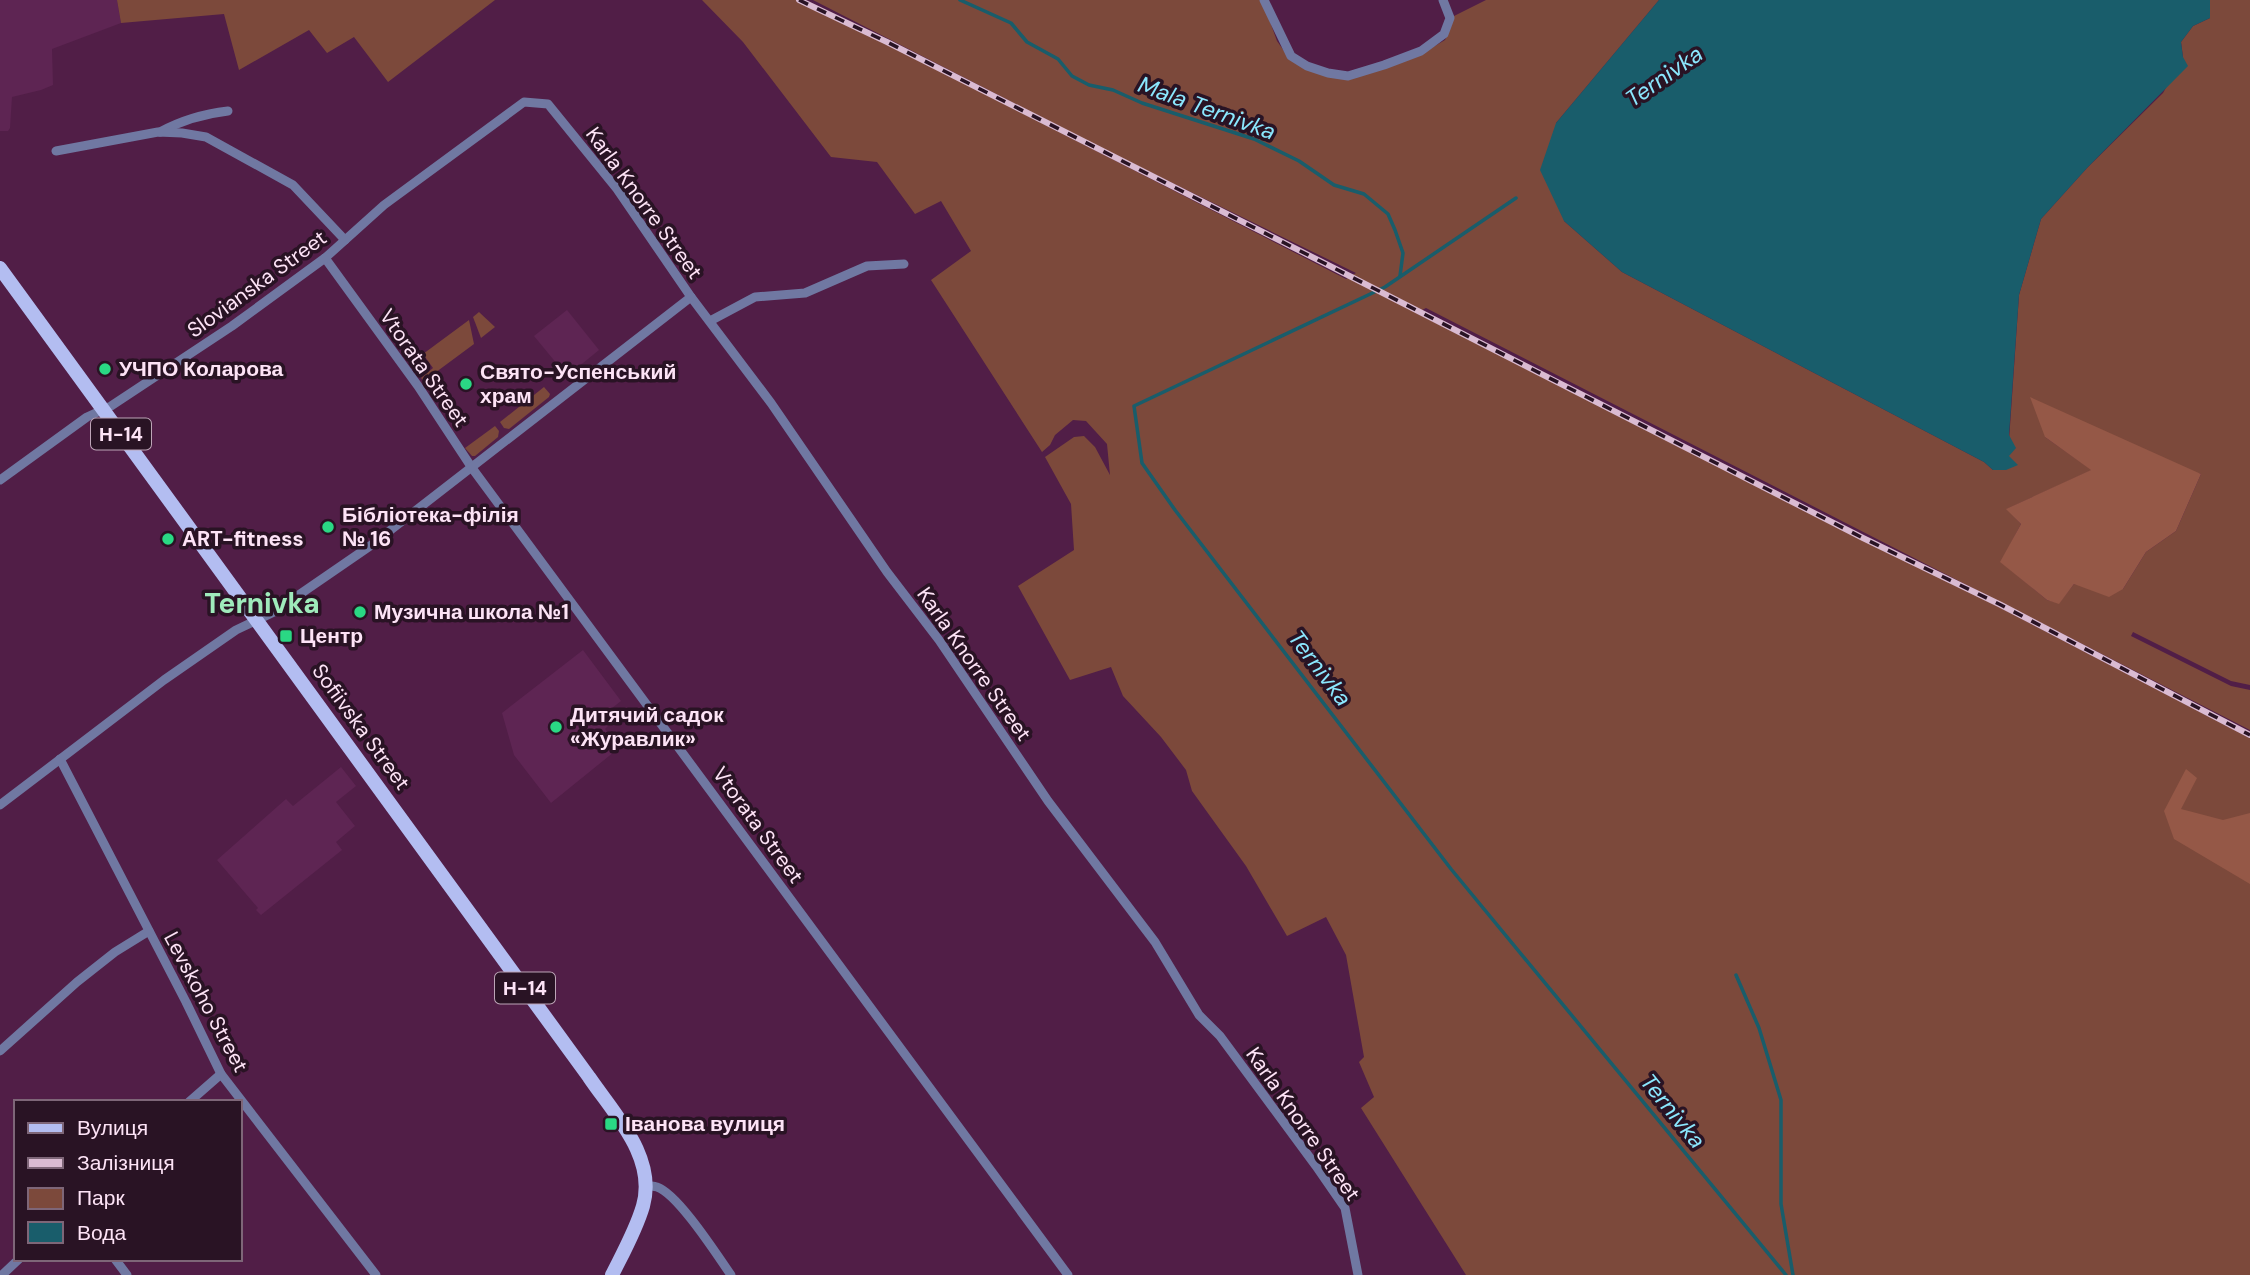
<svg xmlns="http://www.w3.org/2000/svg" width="2250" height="1275" font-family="'DM Sans',sans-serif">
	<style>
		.built { fill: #5e2553 }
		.green { fill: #7c493b; fill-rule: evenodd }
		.forest { fill: #955847 }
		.water { fill: #195d6b }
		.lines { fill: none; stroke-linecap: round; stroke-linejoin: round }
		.stream { stroke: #195d6b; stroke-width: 3.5 }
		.street { stroke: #7078a2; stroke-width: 9 }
		.primary { stroke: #b3bdf1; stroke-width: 14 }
		.rail-casing { stroke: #dabbd2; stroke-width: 6 }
		.rail { stroke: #291324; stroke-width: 3.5; stroke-dasharray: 10; stroke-linecap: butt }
		.poi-dot { fill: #2ad884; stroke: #291324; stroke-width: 2.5 }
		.labels { text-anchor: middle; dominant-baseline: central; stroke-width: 7; stroke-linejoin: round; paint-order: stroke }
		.shield { fill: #291324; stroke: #bda5b7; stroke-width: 2 }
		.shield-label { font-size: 19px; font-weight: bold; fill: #fde3f6 }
		.street-label { font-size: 21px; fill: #fde3f6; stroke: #291324 }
		.poi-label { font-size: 21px; font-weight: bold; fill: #fde3f6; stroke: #291324; text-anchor: start }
		.water-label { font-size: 23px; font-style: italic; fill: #8be7fe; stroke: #291324 }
		.district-label { font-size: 28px; font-weight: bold; fill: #9febbb; stroke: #291324 }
	</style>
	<rect width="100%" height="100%" fill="#511e47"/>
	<g class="built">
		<path d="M 0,0 L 117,0 L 121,23 L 52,49 L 53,85 L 41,90 L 12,97 L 10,128 L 8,131 L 0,131 Z"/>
		<path d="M 567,310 L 599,350 L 567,376 L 534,336 Z"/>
		<path d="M 583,650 L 621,701 L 602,716 L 609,725 L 605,729 L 616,742 L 616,746 L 614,752 L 551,803 L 514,755 L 502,713 Z"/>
		<path d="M 341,767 L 356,786 L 336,802 L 355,826 L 336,842 L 342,850 L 261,915 L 256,910 L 258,908 L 217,860 L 286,799 L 293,806 Z"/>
	</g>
	<g class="green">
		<path d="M 117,0 L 495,0 L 388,82 L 354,37 L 327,53 L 309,30 L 239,70 L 224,14 L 121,23 Z"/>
		<path d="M 702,0 L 797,0 L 886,43 L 1346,279 L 1356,273 L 1115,155 L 813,0 L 1262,0 L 1277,41 L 1289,58 L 1348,78 L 1423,53 L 1445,40 L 1452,24 L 1450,18 L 1486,0 L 1659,0 L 1556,123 L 1564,221 L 1622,272 L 1984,462 L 1993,470 L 2008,455 L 2019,295 L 2041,219 L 2087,168 L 2163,93 L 2183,57 L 2181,42 L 2193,26 L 2210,18 L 2210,0 L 2250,0 L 2250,685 L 2231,681 L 2133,632 L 2131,636 L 2231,686 L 2250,690 L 2250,730 L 1426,308 L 1416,313 L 1999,607 L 2250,738 L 2250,1275 L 1466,1275 L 1361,1108 L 1374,1097 L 1359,1062 L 1364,1057 L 1346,955 L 1326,917 L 1287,936 L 1246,866 L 1192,791 L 1186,770 L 1161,737 L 1123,696 L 1111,667 L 1070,680 L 1018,586 L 1074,550 L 1071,504 L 1045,457 L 1074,437 L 1084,436 L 1095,447 L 1110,475 L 1107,444 L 1086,421 L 1073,420 L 1055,435 L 1050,445 L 1042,452 L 931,280 L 971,251 L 941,201 L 915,214 L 877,162 L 831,157 L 743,42 ZM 2045,437 L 2201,474 L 2176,531 L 2146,552 L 2123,589 L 2074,584 L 2059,603 L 2047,600 L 2001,562 L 2021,524 L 2007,509 L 2092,470 Z"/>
		<path d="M 479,312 L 495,327 L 481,338 L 473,317 Z"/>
		<path d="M 469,320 L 474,344 L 424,381 L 421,378 L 433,368 L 423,354 Z"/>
		<path d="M 544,387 L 550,394 L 549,397 L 509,429 L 504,428 L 500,422 Z"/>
		<path d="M 495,426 L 499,431 L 498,437 L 475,456 L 472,456 L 465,448 Z"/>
	</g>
	<g class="forest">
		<path d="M 2030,397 L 2201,474 L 2176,531 L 2146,552 L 2123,589 L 2109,597 L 2074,584 L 2059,604 L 2047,600 L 2000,562 L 2021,524 L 2006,509 L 2091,470 L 2045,437 Z"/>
		<path d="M 2186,769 L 2197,778 L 2181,809 L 2223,820 L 2250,813 L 2250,884 L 2174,839 L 2164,811 Z"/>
	</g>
	<path class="water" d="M 1659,0 L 2210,0 L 2210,18 L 2193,26 L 2181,42 L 2183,57 L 2188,66 L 2087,168 L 2041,219 L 2019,295 L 2009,435 L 2016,448 L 2009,456 L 2018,465 L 2006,470 L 1993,470 L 1984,462 L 1622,272 L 1564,221 L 1540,170 L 1556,123 Z"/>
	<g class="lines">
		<g class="stream">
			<path d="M 960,0 L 1011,23 L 1027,42 L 1058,59 L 1072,76 L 1089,85 L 1113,90 L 1142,103 L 1254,139 L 1299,161 L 1334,185 L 1364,194 L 1388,214 L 1395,230 L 1403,253 L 1400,276"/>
			<path d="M 1516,198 L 1385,287 L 1134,406 L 1142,463 L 1175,510 L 1451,869 L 1786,1275"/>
			<path d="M 1736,975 L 1759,1028 L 1781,1100 L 1781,1204 L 1793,1275"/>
		</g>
		<g class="street">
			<path d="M 1264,0 L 1291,56 L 1307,66 L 1328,73 L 1348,76 L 1384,65 L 1421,51 L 1444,34 L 1450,18 L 1443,0"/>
			<path d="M 160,132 C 182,120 202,114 228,111"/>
			<path d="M 56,151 L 158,132 L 182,133 L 206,137 L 293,185 L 345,240"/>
			<path d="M 325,258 L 418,386 L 472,468 L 1068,1275"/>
			<path d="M 710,321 L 755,297 L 805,293 L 867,266 L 904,264"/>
			<path d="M 0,480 L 87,417 L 111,406 L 232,326 L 325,258 L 384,205 L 524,102 L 548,104 L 617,189 L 691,297 L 771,403 L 887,572 L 939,640 L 1048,801 L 1155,942 L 1199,1015 L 1220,1036 L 1316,1166 L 1345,1208 L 1358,1275"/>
			<path d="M 60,759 L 186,1002 L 221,1074 L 376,1275"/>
			<path d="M 0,805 L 164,680 L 236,630 L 274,612 L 370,546 L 691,297"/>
			<path d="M 0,1051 L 77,982 L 115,952 L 149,931"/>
			<path d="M 189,1102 L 221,1074"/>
			<path d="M 646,1185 C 649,1186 653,1186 657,1187 C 678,1194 717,1255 731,1275"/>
			<path d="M 115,1259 L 127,1275"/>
			<path d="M 2,1275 L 19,1259"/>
		</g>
		<path class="primary" d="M 0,268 L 589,1077 C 614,1114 657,1157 643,1206 C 636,1230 623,1253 612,1275"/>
		<defs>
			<path id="rail" d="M 799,0 L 887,42 L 1326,264 L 1863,538 L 2001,605 L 2250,735"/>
		</defs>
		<use href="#rail" class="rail-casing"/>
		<use href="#rail" class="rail"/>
	</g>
	<g class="poi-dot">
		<circle cx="105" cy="369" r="7"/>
		<circle cx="466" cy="384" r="7"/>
		<circle cx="328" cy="527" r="7"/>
		<circle cx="168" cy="539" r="7"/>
		<circle cx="360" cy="612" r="7"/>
		<rect x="279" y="629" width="14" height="14" rx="3.5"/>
		<circle cx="556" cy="727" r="7"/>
		<rect x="604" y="1117" width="14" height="14" rx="3.5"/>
	</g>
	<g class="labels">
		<g class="shield">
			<rect x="91" y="418.5" width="60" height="31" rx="5"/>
			<rect x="495" y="972.5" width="60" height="31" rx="5"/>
		</g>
		<g class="shield-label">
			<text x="121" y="434">Н-14</text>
			<text x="525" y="988">Н-14</text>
		</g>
		<g class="street-label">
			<text transform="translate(644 203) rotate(54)">Karla Knorre Street</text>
			<text transform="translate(257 284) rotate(-36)">Slovianska Street</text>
			<text transform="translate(424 368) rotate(55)">Vtorata Street</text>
			<text transform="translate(974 664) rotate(55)">Karla Knorre Street</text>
			<text transform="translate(361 727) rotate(54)">Sofiivska Street</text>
			<text transform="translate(758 825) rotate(54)">Vtorata Street</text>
			<text transform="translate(206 1002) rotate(62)">Levskoho Street</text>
			<text transform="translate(1303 1124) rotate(55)">Karla Knorre Street</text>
		</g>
		<g class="poi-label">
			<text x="119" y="369">УЧПО Коларова</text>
			<text x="480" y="372">Свято-Успенський<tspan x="480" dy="24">храм</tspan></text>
			<text x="342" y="515">Бібліотека-філія<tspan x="342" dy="24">№ 16</tspan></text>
			<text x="182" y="539">ART-fitness</text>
			<text x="374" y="612">Музична школа №1</text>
			<text x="300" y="636">Центр</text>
			<text x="570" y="715">Дитячий садок<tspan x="570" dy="24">«Журавлик»</tspan></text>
			<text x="625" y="1124">Іванова вулиця</text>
		</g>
		<g class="water-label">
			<text transform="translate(1664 76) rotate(-35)">Ternivka</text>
			<text transform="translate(1207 108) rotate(20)">Mala Ternivka</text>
			<text transform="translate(1320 668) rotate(53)">Ternivka</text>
			<text transform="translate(1673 1111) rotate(51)">Ternivka</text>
		</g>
		<g class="district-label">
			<text x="262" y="603">Ternivka</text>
		</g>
	</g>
	<rect x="14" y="1100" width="228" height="161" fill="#291324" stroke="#7e6678" stroke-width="2"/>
	<rect x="28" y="1123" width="35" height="10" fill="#b3bdf1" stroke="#7e6678" stroke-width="2"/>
	<text x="77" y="1135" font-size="21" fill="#fde3f6">Вулиця</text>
	<rect x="28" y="1158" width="35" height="10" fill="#dabbd2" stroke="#7e6678" stroke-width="2"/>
	<text x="77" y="1170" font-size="21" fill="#fde3f6">Залізниця</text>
	<rect x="28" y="1188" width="35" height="21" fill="#7c493b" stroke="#7e6678" stroke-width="2"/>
	<text x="77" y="1205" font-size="21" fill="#fde3f6">Парк</text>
	<rect x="28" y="1222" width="35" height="21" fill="#195d6b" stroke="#7e6678" stroke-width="2"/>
	<text x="77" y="1240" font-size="21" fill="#fde3f6">Вода</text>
</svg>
